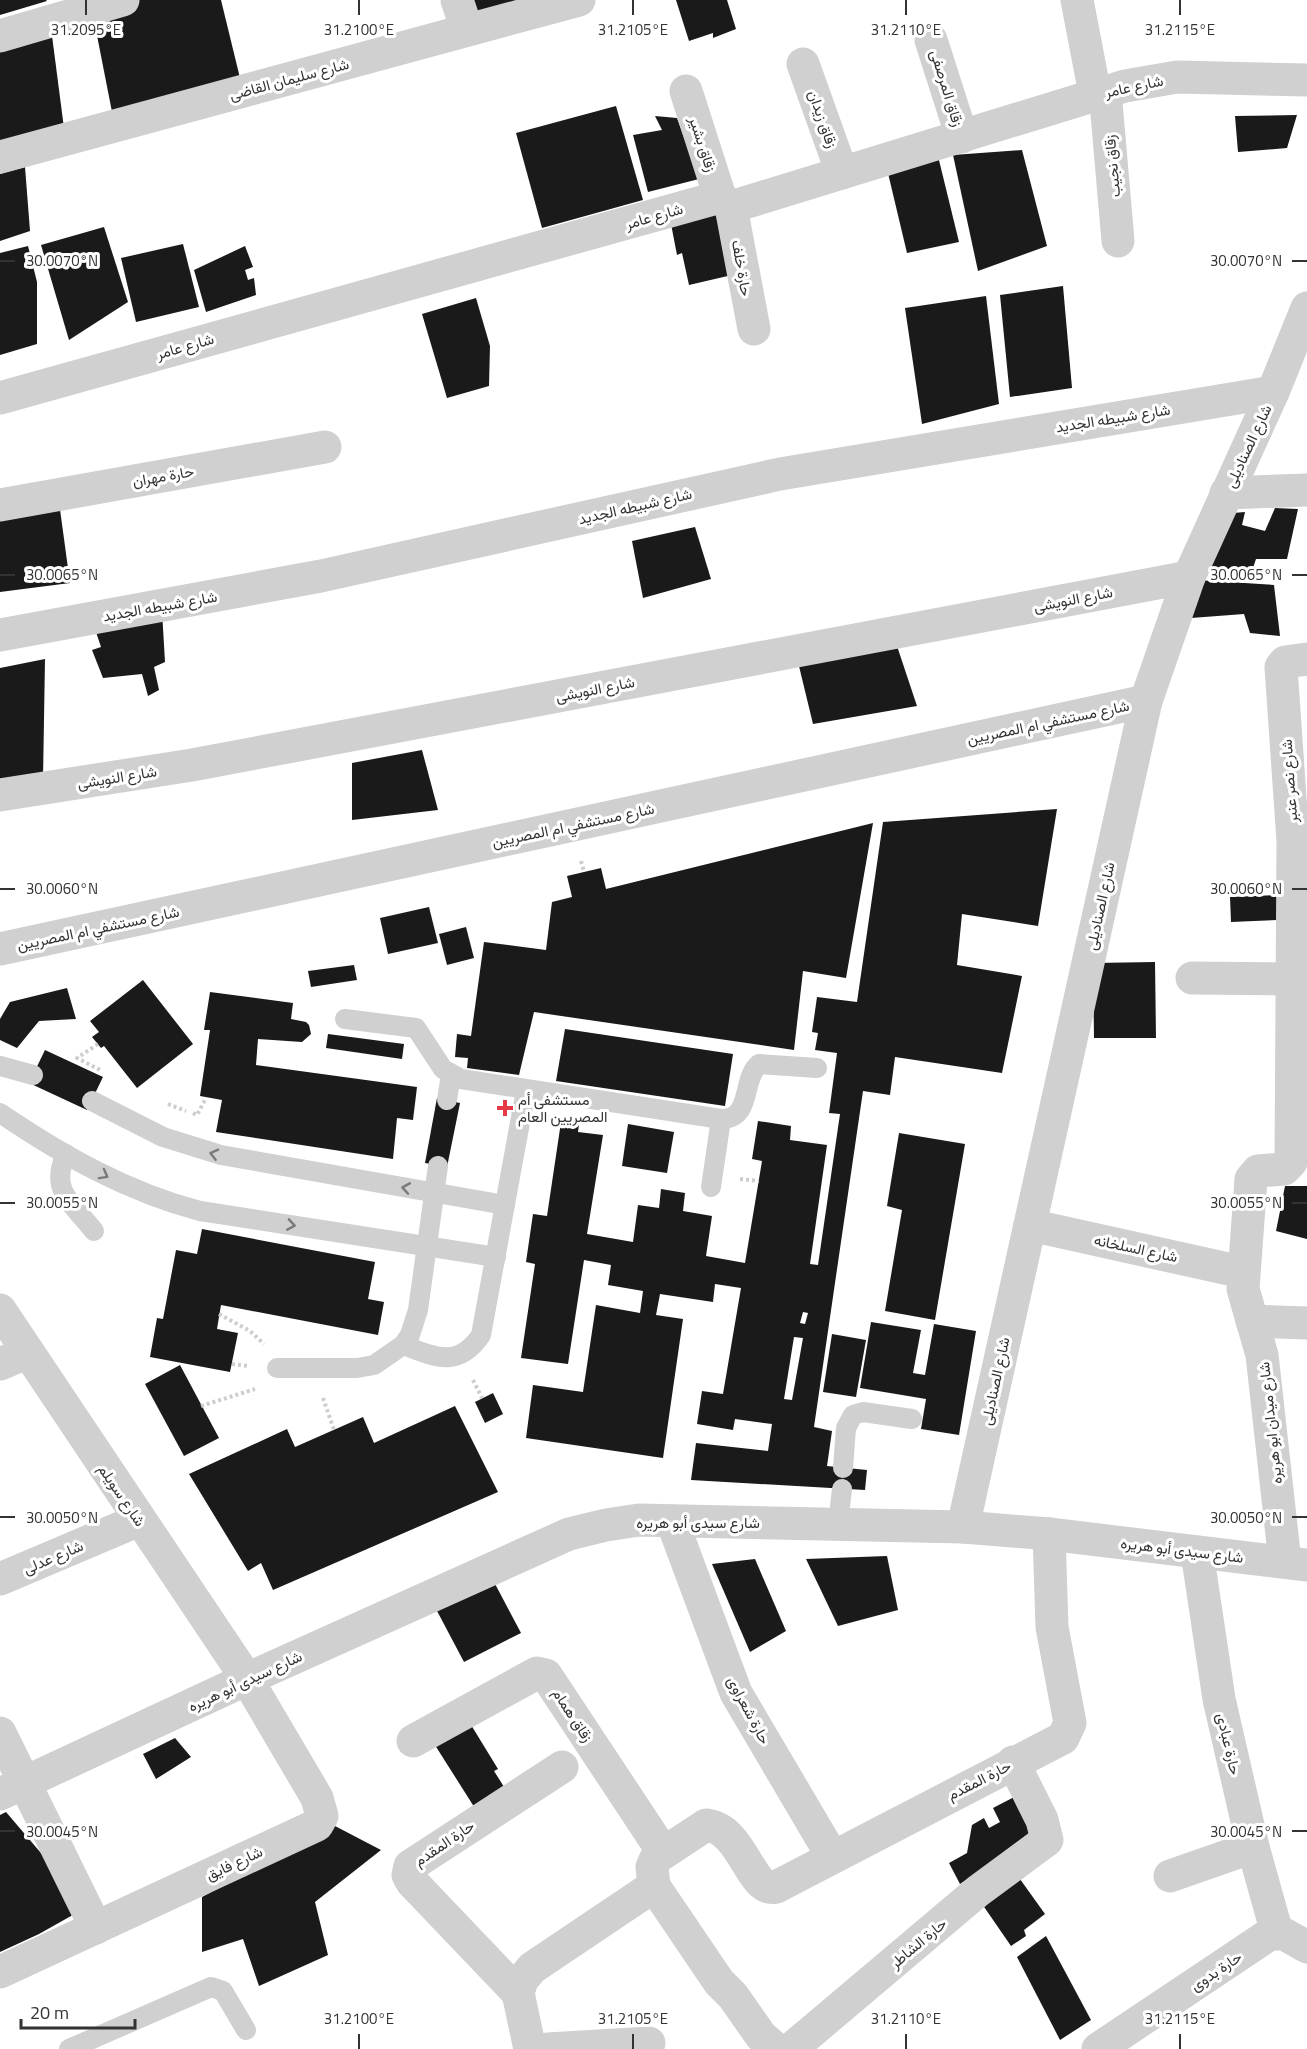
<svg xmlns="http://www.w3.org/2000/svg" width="1307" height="2049" font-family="'Titillium Web',Vazirmatn,sans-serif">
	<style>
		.building { fill: #1a1a1a; fill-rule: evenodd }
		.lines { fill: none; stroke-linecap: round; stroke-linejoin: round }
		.path { stroke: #cdcdcd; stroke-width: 4; stroke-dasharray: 3 3; stroke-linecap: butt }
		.service { stroke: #d0d0d0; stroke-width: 20 }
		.minor { stroke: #d0d0d0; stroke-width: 33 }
		.oneway { stroke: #7a7a7a }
		.ticks { fill: none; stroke: #333; stroke-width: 2 }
		.poi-dot { fill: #e63946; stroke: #fff; stroke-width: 2 }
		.labels { text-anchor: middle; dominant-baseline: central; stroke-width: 6; stroke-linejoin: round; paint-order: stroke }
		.street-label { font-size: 15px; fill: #333; stroke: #fff }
		.poi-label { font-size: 15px; fill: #333; stroke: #fff; text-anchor: start }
		.ticks-label { font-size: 15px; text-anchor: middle; fill: #333; stroke: #fff; stroke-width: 6; stroke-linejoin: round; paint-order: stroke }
	</style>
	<rect width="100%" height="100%" fill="#fff"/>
	<g class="building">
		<path d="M 0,0 L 46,0 L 47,1 L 0,15 Z"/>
		<path d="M 132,0 L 221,0 L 240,78 L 113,117 L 92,10 Z"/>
		<path d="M 464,0 L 533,0 L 472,26 Z"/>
		<path d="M 676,0 L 727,0 L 736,29 L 713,38 L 713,33 L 689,41 Z"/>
		<path d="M 51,28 L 65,136 L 0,152 L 0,42 Z"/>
		<path d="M 616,106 L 643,200 L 542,228 L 516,133 Z"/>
		<path d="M 1297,115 L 1287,148 L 1238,152 L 1235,116 Z"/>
		<path d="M 655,116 L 677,118 L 699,179 L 648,192 L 633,135 L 662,130 Z"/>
		<path d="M 1022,150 L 1047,246 L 978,271 L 953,155 Z"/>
		<path d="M 937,152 L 959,242 L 907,253 L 887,169 Z"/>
		<path d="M 25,167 L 30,231 L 0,241 L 0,174 Z"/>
		<path d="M 719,209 L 732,275 L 689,285 L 682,253 L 677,255 L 671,224 Z"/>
		<path d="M 104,227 L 128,302 L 69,340 L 41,245 Z"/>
		<path d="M 183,244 L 199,307 L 136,322 L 121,258 Z"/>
		<path d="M 28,246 L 37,282 L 37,344 L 0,355 L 0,253 Z"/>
		<path d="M 245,246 L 253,267 L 245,270 L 248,280 L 254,278 L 256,295 L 206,312 L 194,270 Z"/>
		<path d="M 1063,286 L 1072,388 L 1010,397 L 1000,295 Z"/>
		<path d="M 986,296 L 999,404 L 922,424 L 905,308 Z"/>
		<path d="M 476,298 L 490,346 L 489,386 L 447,398 L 422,314 Z"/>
		<path d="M 59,502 L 70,583 L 0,592 L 0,509 Z"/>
		<path d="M 1275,508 L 1298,509 L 1287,559 L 1256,559 L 1252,571 L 1204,567 L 1233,513 L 1245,512 L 1242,525 L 1265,531 Z"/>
		<path d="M 695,527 L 711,579 L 643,598 L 632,541 Z"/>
		<path d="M 1197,580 L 1274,585 L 1280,636 L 1250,633 L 1244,614 L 1191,618 Z"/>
		<path d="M 162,611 L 165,662 L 154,667 L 159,690 L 148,696 L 142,674 L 103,678 L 92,650 L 101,647 L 96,632 Z"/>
		<path d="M 897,646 L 917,706 L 813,724 L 798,662 Z"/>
		<path d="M 45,659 L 43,779 L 0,788 L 0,668 Z"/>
		<path d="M 422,750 L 438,810 L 352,820 L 352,763 Z"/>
		<path d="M 1057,809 L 1038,926 L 962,914 L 957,965 L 1022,976 L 1002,1073 L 895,1057 L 890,1095 L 863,1091 L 814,1427 L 832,1431 L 827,1466 L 867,1470 L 865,1490 L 691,1480 L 696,1443 L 768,1451 L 772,1424 L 735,1419 L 733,1430 L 697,1424 L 702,1391 L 723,1394 L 741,1288 L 715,1284 L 713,1302 L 660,1294 L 656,1315 L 683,1319 L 663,1458 L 526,1438 L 533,1385 L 583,1392 L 596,1305 L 640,1313 L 643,1291 L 608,1285 L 611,1265 L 584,1260 L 568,1364 L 521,1358 L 535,1264 L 526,1262 L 533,1214 L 547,1216 L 561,1122 L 579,1124 L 578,1132 L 603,1135 L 587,1234 L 633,1242 L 638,1205 L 659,1208 L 661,1189 L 685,1193 L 683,1211 L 712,1216 L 706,1256 L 745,1263 L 762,1161 L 752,1159 L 758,1121 L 791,1126 L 790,1140 L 827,1145 L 810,1264 L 818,1265 L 840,1114 L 829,1113 L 837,1053 L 815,1050 L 818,1033 L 812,1032 L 817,997 L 857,1002 L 883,822 ZM 803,1312 L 808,1313 L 805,1324 L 800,1323 ZM 794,1337 L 803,1338 L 792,1400 L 784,1399 Z"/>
		<path d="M 873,823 L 846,978 L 803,971 L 794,1050 L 534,1012 L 519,1075 L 467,1068 L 468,1058 L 455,1057 L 457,1034 L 471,1036 L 484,942 L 546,950 L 552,902 L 572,897 L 567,876 L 601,868 L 606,889 Z"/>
		<path d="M 1277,895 L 1278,920 L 1231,922 L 1230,897 Z"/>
		<path d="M 429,907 L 438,943 L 388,954 L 380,918 Z"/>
		<path d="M 466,927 L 474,958 L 447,965 L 439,934 Z"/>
		<path d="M 1155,962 L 1156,1038 L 1094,1038 L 1093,963 Z"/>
		<path d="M 354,965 L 357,980 L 311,987 L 308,971 Z"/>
		<path d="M 143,980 L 193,1044 L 137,1088 L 104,1046 L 101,1048 L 92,1037 L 99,1032 L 90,1021 Z"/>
		<path d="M 67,988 L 76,1019 L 39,1021 L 17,1048 L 0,1040 L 0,1019 L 10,1002 Z"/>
		<path d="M 210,992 L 293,1003 L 291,1019 L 306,1022 L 309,1025 L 311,1034 L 302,1042 L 258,1039 L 256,1065 L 417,1087 L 413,1120 L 397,1118 L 393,1159 L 216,1132 L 222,1100 L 200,1096 L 210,1030 L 204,1030 Z"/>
		<path d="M 565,1029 L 733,1054 L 725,1106 L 556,1081 Z"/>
		<path d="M 328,1034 L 404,1044 L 402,1059 L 326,1048 Z"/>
		<path d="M 45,1050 L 103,1077 L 87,1110 L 29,1083 Z"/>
		<path d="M 437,1098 L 460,1103 L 447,1167 L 425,1163 Z"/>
		<path d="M 628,1124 L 674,1132 L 667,1173 L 622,1166 Z"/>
		<path d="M 899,1133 L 965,1144 L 935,1320 L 885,1311 L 902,1210 L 887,1206 Z"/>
		<path d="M 1285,1186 L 1307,1186 L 1307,1239 L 1276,1231 Z"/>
		<path d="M 202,1229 L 375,1262 L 368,1299 L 384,1302 L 378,1335 L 221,1305 L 217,1329 L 238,1333 L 230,1372 L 150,1357 L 157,1318 L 163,1319 L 176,1250 L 197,1254 Z"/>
		<path d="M 871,1322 L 921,1330 L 913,1373 L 925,1375 L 934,1324 L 976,1331 L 959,1435 L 921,1429 L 926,1399 L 860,1388 Z"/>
		<path d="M 832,1334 L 866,1340 L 856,1397 L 823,1392 Z"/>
		<path d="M 180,1365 L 219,1438 L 184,1456 L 145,1384 Z"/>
		<path d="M 493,1393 L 503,1414 L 485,1423 L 475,1402 Z"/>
		<path d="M 455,1406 L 498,1492 L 273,1590 L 261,1563 L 248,1571 L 189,1474 L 287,1429 L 295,1447 L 363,1417 L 374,1443 Z"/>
		<path d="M 887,1556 L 898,1610 L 838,1626 L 806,1559 Z"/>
		<path d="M 755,1559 L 786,1631 L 750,1652 L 712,1564 Z"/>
		<path d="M 493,1580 L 521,1633 L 464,1662 L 436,1609 Z"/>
		<path d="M 468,1720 L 498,1769 L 494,1771 L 506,1790 L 478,1813 L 433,1742 Z"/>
		<path d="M 175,1738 L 191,1757 L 156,1779 L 143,1754 Z"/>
		<path d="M 1018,1795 L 1032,1835 L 960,1884 L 949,1863 L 967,1853 L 972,1825 L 984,1818 L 989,1828 L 1000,1822 L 993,1808 Z"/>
		<path d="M 6,1812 L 87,1907 L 39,1934 L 0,1952 L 0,1815 Z"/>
		<path d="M 335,1826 L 381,1850 L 315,1902 L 328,1955 L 259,1986 L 243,1939 L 202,1952 L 202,1897 Z"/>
		<path d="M 1015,1872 L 1045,1914 L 1024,1930 L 1026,1936 L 1011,1946 L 980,1901 Z"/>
		<path d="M 1046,1936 L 1091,2020 L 1060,2040 L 1017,1957 Z"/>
	</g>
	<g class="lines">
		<g class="path">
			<path d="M 581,861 L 584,872"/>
			<path d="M 98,1044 L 77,1058 L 102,1071"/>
			<path d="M 168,1104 L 186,1111"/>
			<path d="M 193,1113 L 197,1115 L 206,1098"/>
			<path d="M 740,1179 L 759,1181"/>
			<path d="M 219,1314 L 250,1331 L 264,1344"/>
			<path d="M 232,1364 L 249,1366"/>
			<path d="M 473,1380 L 482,1398"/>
			<path d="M 323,1398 L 334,1430"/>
			<path d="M 201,1406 L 255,1389"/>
		</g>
		<g class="service">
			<path d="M 345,1019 L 416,1028 L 443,1069 L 461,1079 L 721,1119 C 753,1119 741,1079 759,1064 L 817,1068"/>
			<path d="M 0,1066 L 33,1075"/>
			<path d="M 447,1100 L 451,1074"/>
			<path d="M 92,1101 L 163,1137 L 221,1155 L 505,1205"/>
			<path d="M 0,1113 C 62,1155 127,1192 200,1211 L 496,1257"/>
			<path d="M 66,1154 C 49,1190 72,1203 94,1231"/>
			<path d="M 711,1187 L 721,1119"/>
			<path d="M 403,1345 C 435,1357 458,1369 481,1335 L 526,1090"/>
			<path d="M 277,1368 L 357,1368 L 374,1365 L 403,1345 L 410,1335 L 418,1310 L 438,1166"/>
			<path d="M 843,1468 L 846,1428 L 853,1415 L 863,1412 L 912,1419"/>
			<path d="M 838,1524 L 842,1489"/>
			<path d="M 69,2049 L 211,1987 L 223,1991 L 246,2030"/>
		</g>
		<g class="minor">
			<path d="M 457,0 L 467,30"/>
			<path d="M 1077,0 L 1095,94"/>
			<path d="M 0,36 L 123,0"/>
			<path d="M 931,40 L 962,137"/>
			<path d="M 803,64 L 842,173"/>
			<path d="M 686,91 L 720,197"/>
			<path d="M 1105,91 L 1118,241"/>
			<path d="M 0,157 L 579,0"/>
			<path d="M 731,207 L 754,329"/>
			<path d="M 0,398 L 720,197 L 731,207 L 1125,86 L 1177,77 L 1307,80"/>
			<path d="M 1226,493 L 1307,490"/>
			<path d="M 0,505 L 325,447"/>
			<path d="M 0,635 L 321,576 L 780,474 L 1273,392"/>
			<path d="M 0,795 L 192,765 L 1189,577"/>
			<path d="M 0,949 L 1146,701"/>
			<path d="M 1192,978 L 1294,979"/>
			<path d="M 1030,1225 L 1242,1272"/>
			<path d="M 0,1310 L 247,1679 L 317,1798 L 322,1816 L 317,1825 L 0,1972"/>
			<path d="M 1252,1321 L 1307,1323"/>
			<path d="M 0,1364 L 28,1352"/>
			<path d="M 672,1521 L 736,1693 L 832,1856"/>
			<path d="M 963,1527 L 1146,701 L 1189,577 L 1273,392 L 1307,308"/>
			<path d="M 1197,1552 L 1219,1699 L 1253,1847 L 1277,1933"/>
			<path d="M 1285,1562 L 1262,1355 L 1243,1289 L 1251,1179 L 1258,1171 L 1284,1169 L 1291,1162 L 1293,841 L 1281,667 L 1285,662 L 1307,659"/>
			<path d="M 0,1579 L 139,1520"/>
			<path d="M 0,1733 L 96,1928"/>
			<path d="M 413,1741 L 537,1673 L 546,1675 L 663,1852"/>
			<path d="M 0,1794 L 247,1679 L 569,1534 L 606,1525 L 639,1520 L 963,1527 L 1049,1534 L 1307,1565"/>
			<path d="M 1170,1876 L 1253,1847"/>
			<path d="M 518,1993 L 412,1882 L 408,1875 L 410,1866 L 562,1767"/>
			<path d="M 518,1993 L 522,1980 L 532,1968 L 654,1886"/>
			<path d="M 518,1993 L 530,2049"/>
			<path d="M 548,2049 L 649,2043"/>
			<path d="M 776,2049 L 761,2036 L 733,1996 L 719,1982 L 654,1886 L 652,1867 L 656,1858 L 706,1825 C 744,1829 750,1894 776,1887 L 1063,1738 L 1070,1723 L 1052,1627 L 1049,1534"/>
			<path d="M 791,2049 L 978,1891 L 1047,1840 L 1042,1820 L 1013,1762"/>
			<path d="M 1098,2049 L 1270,1934 L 1284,1934 L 1307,1947"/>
		</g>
	</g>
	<defs><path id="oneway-chevron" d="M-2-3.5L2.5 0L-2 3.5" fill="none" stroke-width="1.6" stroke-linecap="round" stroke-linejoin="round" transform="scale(1.5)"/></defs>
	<g class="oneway">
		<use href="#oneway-chevron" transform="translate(214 1154) rotate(-166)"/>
		<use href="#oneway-chevron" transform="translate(104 1175) rotate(29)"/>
		<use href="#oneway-chevron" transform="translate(406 1188) rotate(-170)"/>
		<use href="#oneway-chevron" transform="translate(291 1225) rotate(9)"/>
	</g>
	<path class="ticks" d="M 86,0 L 86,15M 359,0 L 359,15M 633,0 L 633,15M 906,0 L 906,15M 1180,0 L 1180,15M 0,261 L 15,261M 1292,261 L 1307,261M 0,575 L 15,575M 1292,575 L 1307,575M 0,889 L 15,889M 1292,889 L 1307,889M 0,1203 L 15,1203M 1292,1203 L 1307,1203M 0,1517 L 15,1517M 1292,1517 L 1307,1517M 0,1831 L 15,1831M 1292,1831 L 1307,1831M 359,2034 L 359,2049M 633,2034 L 633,2049M 906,2034 L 906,2049M 1180,2034 L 1180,2049"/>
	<path class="poi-dot" d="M502 1099h6v6h6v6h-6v6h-6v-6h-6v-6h6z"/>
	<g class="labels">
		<g class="street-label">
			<text transform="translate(289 79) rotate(-15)">شارع سليمان القاضى</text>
			<text transform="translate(1134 86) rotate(-12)">شارع عامر</text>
			<text transform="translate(947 88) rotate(73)">زقاق المرصفى</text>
			<text transform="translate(823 119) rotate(71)">زقاق زيدان</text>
			<text transform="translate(703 144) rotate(72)">زقاق بشير</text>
			<text transform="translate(1112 166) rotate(-95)">زقاق نجيب</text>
			<text transform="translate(654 216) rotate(-16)">شارع عامر</text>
			<text transform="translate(742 268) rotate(80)">حارة خلف</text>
			<text transform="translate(185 346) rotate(-16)">شارع عامر</text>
			<text transform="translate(1113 418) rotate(-9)">شارع شبيطه الجديد</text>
			<text transform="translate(1248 446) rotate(-65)">شارع الصناديلى</text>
			<text transform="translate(163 476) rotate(-10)">حارة مهران</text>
			<text transform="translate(635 506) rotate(-13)">شارع شبيطه الجديد</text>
			<text transform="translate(1073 599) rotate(-11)">شارع النويشى</text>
			<text transform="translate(160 606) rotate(-10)">شارع شبيطه الجديد</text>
			<text transform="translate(595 689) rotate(-11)">شارع النويشى</text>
			<text transform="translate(1048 722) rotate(-12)">شارع مستشفي ام المصريين</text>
			<text transform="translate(117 777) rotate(-9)">شارع النويشى</text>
			<text transform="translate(1289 781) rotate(-94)">شارع نصر عنبر</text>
			<text transform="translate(573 825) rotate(-12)">شارع مستشفي ام المصريين</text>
			<text transform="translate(1100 906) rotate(-78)">شارع الصناديلى</text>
			<text transform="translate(98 928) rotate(-12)">شارع مستشفي ام المصريين</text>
			<text transform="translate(1136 1248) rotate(12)">شارع السلخانه</text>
			<text transform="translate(995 1381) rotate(-78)">شارع الصناديلى</text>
			<text transform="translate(1270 1423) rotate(-96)">شارع ميدان ابو هريره</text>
			<text transform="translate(122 1495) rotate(56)">شارع سويلم</text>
			<text x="698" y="1522">شارع سيدى أبو هريره</text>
			<text transform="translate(1182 1550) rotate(7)">شارع سيدى أبو هريره</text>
			<text transform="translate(53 1557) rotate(-23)">شارع عدلى</text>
			<text transform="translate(245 1681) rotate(-25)">شارع سيدى أبو هريره</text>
			<text transform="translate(749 1710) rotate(62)">حارة شعراوى</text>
			<text transform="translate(573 1715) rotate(57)">زقاق همام</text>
			<text transform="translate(1229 1744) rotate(77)">حارة عبادى</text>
			<text transform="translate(979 1780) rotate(-27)">حارة المقدم</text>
			<text transform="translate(444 1843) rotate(-34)">حارة المقدم</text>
			<text transform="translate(234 1863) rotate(-25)">شارع فايق</text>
			<text transform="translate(918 1943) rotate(-40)">حارة الشاطر</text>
			<text transform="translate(1216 1971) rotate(-34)">حارة بدوى</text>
		</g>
		<g class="poi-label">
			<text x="518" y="1099">مستشفى أم<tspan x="518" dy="17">المصريين العام</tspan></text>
		</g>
	</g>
	<g class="ticks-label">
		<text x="86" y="35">31.2095°E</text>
		<text x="359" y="35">31.2100°E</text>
		<text x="633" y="35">31.2105°E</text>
		<text x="906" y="35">31.2110°E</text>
		<text x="1180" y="35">31.2115°E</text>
		<text x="62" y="266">30.0070°N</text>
		<text x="1246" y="266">30.0070°N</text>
		<text x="62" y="580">30.0065°N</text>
		<text x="1246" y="580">30.0065°N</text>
		<text x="62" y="894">30.0060°N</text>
		<text x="1246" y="894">30.0060°N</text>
		<text x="62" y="1208">30.0055°N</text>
		<text x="1246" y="1208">30.0055°N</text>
		<text x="62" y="1523">30.0050°N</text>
		<text x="1246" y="1523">30.0050°N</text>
		<text x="62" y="1837">30.0045°N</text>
		<text x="1246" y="1837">30.0045°N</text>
		<text x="359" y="2024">31.2100°E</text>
		<text x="633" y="2024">31.2105°E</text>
		<text x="906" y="2024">31.2110°E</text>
		<text x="1180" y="2024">31.2115°E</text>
	</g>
	<path d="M21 2019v9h114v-9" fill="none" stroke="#333333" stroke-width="3"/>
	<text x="30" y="2019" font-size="18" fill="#333333" stroke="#ffffff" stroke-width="4.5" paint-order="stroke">20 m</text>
</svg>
